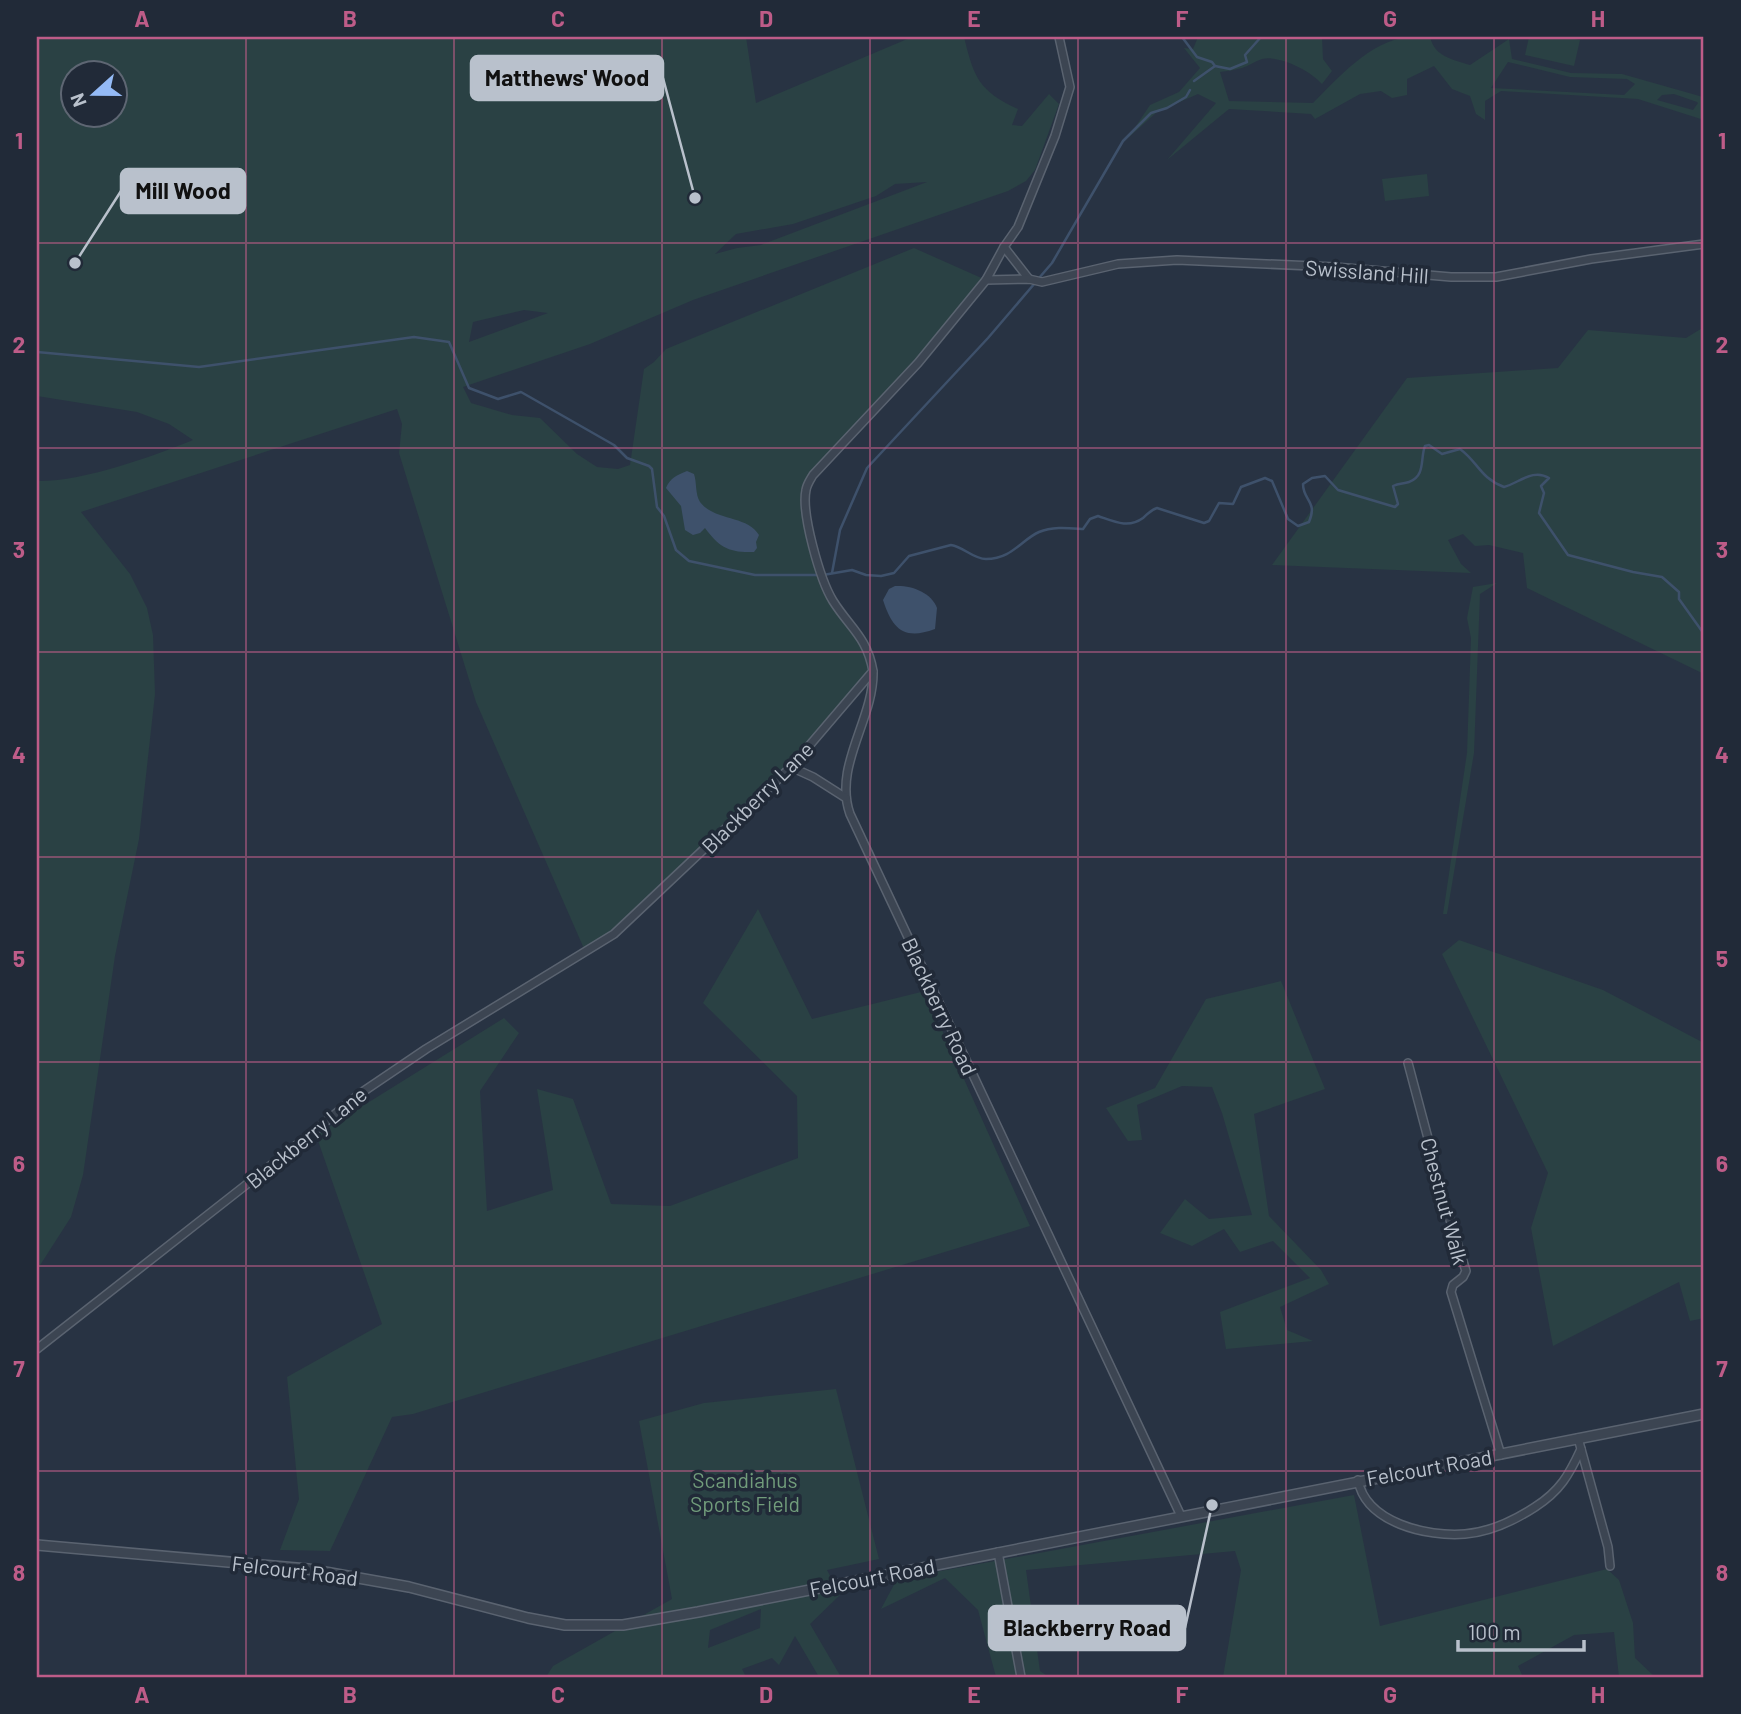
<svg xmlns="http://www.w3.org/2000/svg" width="1741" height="1714" font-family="Barlow,sans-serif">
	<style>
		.green { fill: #2a4144; fill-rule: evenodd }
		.water { fill: #3e516b }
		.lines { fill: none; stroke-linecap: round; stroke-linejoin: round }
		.stream { stroke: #3e516b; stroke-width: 2.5 }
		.minor-casing { stroke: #5a6370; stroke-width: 10 }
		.tertiary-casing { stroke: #5a6370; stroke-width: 12 }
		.minor { stroke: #3c4552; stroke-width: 7 }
		.tertiary { stroke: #3c4552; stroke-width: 9 }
		.grid { fill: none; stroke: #be5c88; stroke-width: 2; stroke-opacity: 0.55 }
		.labels { text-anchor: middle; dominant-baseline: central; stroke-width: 7; stroke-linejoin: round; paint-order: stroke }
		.street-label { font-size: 21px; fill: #b9c1cc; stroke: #212a38 }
		.park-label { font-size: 21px; fill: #719c7b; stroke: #212a38 }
		.leader { fill: none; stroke: #b9c1cc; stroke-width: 2.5 }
		.callout-dot { fill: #b9c1cc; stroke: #212a38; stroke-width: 2.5 }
		.callout { fill: #b9c1cc; stroke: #b9c1cc; stroke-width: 2.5 }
		.callout-label { font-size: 23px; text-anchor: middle; font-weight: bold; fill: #111 }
		.neatline { fill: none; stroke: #be5c88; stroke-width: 2.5 }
		.grid-label { font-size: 23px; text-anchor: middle; font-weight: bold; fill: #be5c88 }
	</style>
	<rect width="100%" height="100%" fill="#283343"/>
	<g class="green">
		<path d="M 37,37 L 746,37 L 756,103 L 912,37 L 964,37 C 974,78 979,91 1018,109 L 1012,125 L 1022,126 L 1049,94 L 1059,104 L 1035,170 L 1026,181 L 1008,191 L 693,300 L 590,344 L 463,387 L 471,403 L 512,415 L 540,418 L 577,454 L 597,467 L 618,469 L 630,465 L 644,369 L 654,362 L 666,349 L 914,248 L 986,280 L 918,363 L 813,475 L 805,498 L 823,579 L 854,629 L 873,671 L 791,767 L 614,934 L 585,951 L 476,702 L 399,453 L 402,424 L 397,409 L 81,512 L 130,574 L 147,608 L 153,635 L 155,694 L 139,839 L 115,956 L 83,1175 L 71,1217 L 37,1270 L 37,481 C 82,482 151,457 193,440 L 169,424 L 137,412 L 37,396 ZM 74,74 L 116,74 L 116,116 L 74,116 ZM 927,182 L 761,245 L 737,248 L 715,254 L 736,234 L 793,224 L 876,196 L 895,184 ZM 524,310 L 548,313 L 469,342 L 473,322 Z"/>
		<path d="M 1198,37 L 1322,37 L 1323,59 L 1332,71 L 1322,84 C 1311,71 1280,55 1262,59 C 1255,61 1249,66 1242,68 C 1235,70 1227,71 1220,72 L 1229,101 L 1313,103 C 1338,78 1370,41 1408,37 C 1415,36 1423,37 1430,37 C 1435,57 1452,59 1470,65 L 1509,39 L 1512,59 L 1571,73 L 1622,74 L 1703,97 L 1704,120 L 1638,99 L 1501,91 L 1485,101 L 1485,120 L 1476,114 L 1470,96 L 1452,89 L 1434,66 L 1407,79 L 1407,95 L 1392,98 L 1381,91 L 1360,94 L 1315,119 L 1311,114 L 1229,109 L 1167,160 L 1216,103 L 1198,94 L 1157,112 L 1128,138 L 1150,105 L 1179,92 L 1200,68 L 1184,48 L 1193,49 ZM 1508,62 L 1570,77 L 1627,79 L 1635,84 L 1624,95 L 1491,88 ZM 1674,94 L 1697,102 L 1698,103 L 1693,110 L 1657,100 L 1662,95 Z"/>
		<path d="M 1529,37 L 1565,37 L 1580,40 L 1574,66 L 1525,55 Z"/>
		<path d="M 1427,174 L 1429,196 L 1385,201 L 1382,179 Z"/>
		<path d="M 1704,327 L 1704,674 L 1527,588 L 1523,553 L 1489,545 L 1475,546 L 1463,534 L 1448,540 L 1461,564 L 1471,573 L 1272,565 L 1407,378 L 1558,368 L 1588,330 L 1686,338 Z"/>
		<path d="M 1497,583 L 1480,594 L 1474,753 L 1447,914 L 1443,914 L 1467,753 L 1471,638 L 1467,618 L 1473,587 Z"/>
		<path d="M 758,909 L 812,1019 L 921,992 L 941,1028 L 1030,1226 L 413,1414 L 392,1417 L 330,1551 L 280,1550 L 299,1499 L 287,1377 L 382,1324 L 316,1135 L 504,1018 L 519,1033 L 480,1091 L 487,1211 L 553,1190 L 537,1089 L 573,1099 L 611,1204 L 670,1206 L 798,1158 L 797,1096 L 703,1003 Z"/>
		<path d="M 1459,940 L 1603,990 L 1704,1043 L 1704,1318 L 1690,1321 L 1679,1282 L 1553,1346 L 1531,1228 L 1548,1173 L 1442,954 Z"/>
		<path d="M 1281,981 L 1325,1089 L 1254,1114 L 1269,1216 L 1321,1270 L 1329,1284 L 1280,1307 L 1287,1330 L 1313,1341 L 1226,1349 L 1220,1312 L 1310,1278 L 1273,1241 L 1240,1252 L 1224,1229 L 1192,1246 L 1160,1233 L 1185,1199 L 1209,1219 L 1252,1215 L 1222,1113 L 1212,1087 L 1182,1086 L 1137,1105 L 1142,1140 L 1128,1141 L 1106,1108 L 1155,1088 L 1206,999 Z"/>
		<path d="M 836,1389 L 879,1559 L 827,1570 L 840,1595 L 810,1624 L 841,1677 L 819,1677 L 795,1636 L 779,1665 L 772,1658 L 742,1669 L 746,1677 L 546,1677 L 553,1666 L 672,1599 L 639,1421 L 704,1403 ZM 761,1609 L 760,1628 L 708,1648 L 710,1630 Z"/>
		<path d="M 1354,1495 L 1380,1626 L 1607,1569 L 1619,1580 L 1633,1623 L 1635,1658 L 1655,1677 L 1619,1677 L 1614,1632 L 1574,1635 L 1518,1666 L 1523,1677 L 1223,1677 L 1241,1570 L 1235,1551 L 1026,1570 L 1040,1671 L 1049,1677 L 996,1677 L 978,1610 L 945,1578 L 881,1609 L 897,1579 Z"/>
	</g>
	<g class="water">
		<path d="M 687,471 L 694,474 C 697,483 695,494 700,502 C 714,521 747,515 759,535 L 756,542 L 757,548 L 754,552 C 729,553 719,547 705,528 L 700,533 L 693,535 L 685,530 L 681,506 L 666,488 C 670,478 677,475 687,471 Z"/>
		<path d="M 895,586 C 911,585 931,592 937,608 L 935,629 C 903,641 892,628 883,600 L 889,589 Z"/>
	</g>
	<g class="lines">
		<g class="stream">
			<path d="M 1182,37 L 1197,57 L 1212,62 L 1215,66 L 1230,69 L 1247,62 L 1245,55 L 1261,37"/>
			<path d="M 1194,81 L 1215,66"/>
			<path d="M 1039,278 L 1052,263 L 1123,141 L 1151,113 L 1167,108 L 1186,97 L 1190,90"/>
			<path d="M 37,352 L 199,367 L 414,337 L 449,342 L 469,388 L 498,399 L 521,392 L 614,445 L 627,458 L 649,466 L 652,469 L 657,507 L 664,516 L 676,550 L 689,561 L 755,575 L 823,575 L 852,570 L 866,575 L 881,576 L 894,573 L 909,556 L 951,545 C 964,547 973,559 986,559 C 1012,559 1021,540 1039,532 C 1053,526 1069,528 1083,529 L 1090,519 L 1098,516 C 1113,521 1128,529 1143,518 C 1148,514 1150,510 1157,508 L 1204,523 L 1209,521 L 1219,503 L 1233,504 L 1241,487 L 1265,478 L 1272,481 L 1288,519 L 1298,526 L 1309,522 C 1318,501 1303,501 1303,484 L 1312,478 L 1325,476 L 1338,490 L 1395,507 L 1398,504 L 1393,486 C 1399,483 1403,484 1409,482 C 1426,476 1420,458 1425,446 L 1429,445 L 1442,454 L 1460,449 C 1478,462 1480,478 1504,487 C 1519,483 1533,468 1549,478 L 1541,486 L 1544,493 L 1539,513 L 1568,555 L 1633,572 L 1662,577 L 1679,592 L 1679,599 L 1704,634"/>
			<path d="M 832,573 L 840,530 L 867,468 L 988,338 L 1035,283"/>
		</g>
		<defs>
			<g id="minor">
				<path d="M 1004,247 L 1029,279"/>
				<path d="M 986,280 L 1029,279 L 1042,282 L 1118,264 L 1177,260 L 1335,267 L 1451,277 L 1496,277 L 1591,259 L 1704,244"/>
				<path d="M 873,672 C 874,719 833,766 850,814 L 1181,1516"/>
				<path d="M 791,767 L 813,777 L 846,798"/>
				<path d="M 1408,1063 L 1433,1157 L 1431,1159 L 1466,1271 L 1463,1277 L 1453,1285 L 1451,1292 L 1501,1455"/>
				<path d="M 37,1349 L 312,1133 L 358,1095 L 426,1049 L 614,934 L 791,767 L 873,671 C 867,637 850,628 833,601 C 820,580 801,513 806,490 C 807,484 810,480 813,475 L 918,363 L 986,280 L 1004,247 L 1018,227 L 1055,136 L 1070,87 L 1059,37"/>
				<path d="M 1581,1449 L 1608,1547 L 1610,1566"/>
				<path d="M 1358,1480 C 1366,1523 1427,1537 1465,1534 C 1490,1532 1515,1520 1535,1507 C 1560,1491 1569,1475 1581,1449 L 1578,1438"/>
				<path d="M 998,1552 L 1021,1677"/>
			</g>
			<path id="tertiary" d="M 37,1545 L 308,1569 L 409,1587 L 528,1618 L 565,1625 L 623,1625 L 698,1612 L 1704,1414"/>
		</defs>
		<use href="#minor" class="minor-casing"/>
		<use href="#tertiary" class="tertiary-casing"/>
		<use href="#minor" class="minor"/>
		<use href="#tertiary" class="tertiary"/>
	</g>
	<path class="grid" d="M 246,37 L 246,1677M 454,37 L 454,1677M 662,37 L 662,1677M 870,37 L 870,1677M 1078,37 L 1078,1677M 1286,37 L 1286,1677M 1494,37 L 1494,1677M 37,243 L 1704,243M 37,448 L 1704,448M 37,652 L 1704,652M 37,857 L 1704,857M 37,1062 L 1704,1062M 37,1266 L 1704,1266M 37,1471 L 1704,1471"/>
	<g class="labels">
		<g class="street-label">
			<text transform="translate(1367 271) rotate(4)">Swissland Hill</text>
			<text transform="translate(757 797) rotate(-45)">Blackberry Lane</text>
			<text transform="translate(940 1006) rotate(65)">Blackberry Road</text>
			<text transform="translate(306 1137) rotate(-39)">Blackberry Lane</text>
			<text transform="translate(1445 1201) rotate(75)">Chestnut Walk</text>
			<text transform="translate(1429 1467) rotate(-10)">Felcourt Road</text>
			<text transform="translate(295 1570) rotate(7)">Felcourt Road</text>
			<text transform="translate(872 1577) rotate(-11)">Felcourt Road</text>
		</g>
		<g class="park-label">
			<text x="745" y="1479">Scandiahus<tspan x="745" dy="24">Sports Field</tspan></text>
		</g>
	</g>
	<path class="leader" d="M695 198L663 78M75 263L121 191M1212 1505L1185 1628"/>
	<g class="callout-dot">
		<circle cx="695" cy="198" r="7"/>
		<circle cx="75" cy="263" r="7"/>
		<circle cx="1212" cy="1505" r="7"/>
	</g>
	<g class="callout">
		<rect x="471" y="56" width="192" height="44" rx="7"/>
		<rect x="121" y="169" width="124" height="44" rx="7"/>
		<rect x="989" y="1606" width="196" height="44" rx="7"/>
	</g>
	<g class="callout-label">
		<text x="567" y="86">Matthews' Wood</text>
		<text x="183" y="199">Mill Wood</text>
		<text x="1087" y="1636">Blackberry Road</text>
	</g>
	<rect width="1741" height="1714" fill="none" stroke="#212a38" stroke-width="77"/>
	<g transform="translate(94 94) rotate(249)"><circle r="33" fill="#212a38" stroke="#5e6673" stroke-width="2"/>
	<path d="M0-5L12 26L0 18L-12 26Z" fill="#94baf6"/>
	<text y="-10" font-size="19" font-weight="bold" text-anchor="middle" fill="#b9c1cc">N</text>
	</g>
	<path d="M1458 1640v10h126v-10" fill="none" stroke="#b9c1cc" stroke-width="3.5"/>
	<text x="1468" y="1640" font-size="21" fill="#b9c1cc" stroke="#212a38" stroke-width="5" paint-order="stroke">100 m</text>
	<rect x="38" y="38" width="1664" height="1638" class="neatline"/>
	<g class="grid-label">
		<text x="142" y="27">A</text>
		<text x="350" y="27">B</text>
		<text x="558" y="27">C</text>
		<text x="766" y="27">D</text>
		<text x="974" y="27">E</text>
		<text x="1182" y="27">F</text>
		<text x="1390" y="27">G</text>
		<text x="1598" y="27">H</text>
		<text x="19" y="149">1</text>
		<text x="1722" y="149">1</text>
		<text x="19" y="353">2</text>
		<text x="1722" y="353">2</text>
		<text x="19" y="558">3</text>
		<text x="1722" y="558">3</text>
		<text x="19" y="763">4</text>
		<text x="1722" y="763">4</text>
		<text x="19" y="967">5</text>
		<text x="1722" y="967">5</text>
		<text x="19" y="1172">6</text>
		<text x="1722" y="1172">6</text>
		<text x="19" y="1377">7</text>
		<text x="1722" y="1377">7</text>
		<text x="19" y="1581">8</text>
		<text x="1722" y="1581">8</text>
		<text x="142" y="1703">A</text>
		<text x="350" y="1703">B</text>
		<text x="558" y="1703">C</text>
		<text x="766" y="1703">D</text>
		<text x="974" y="1703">E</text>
		<text x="1182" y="1703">F</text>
		<text x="1390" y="1703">G</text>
		<text x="1598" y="1703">H</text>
	</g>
</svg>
